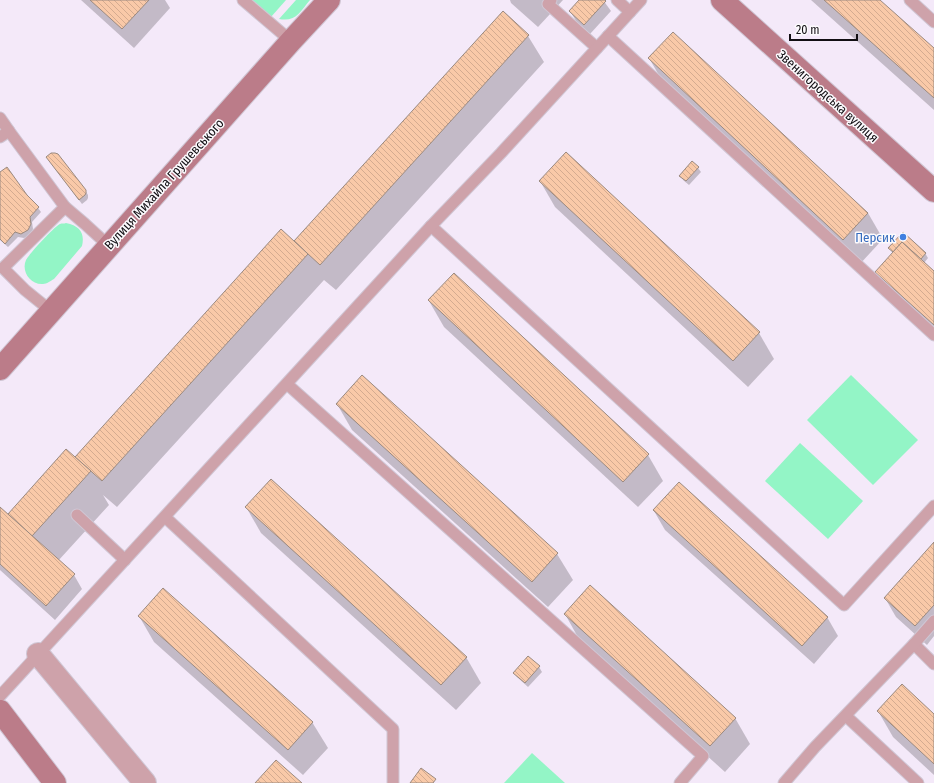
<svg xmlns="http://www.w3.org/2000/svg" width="934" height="783" font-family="'Fira Sans Condensed',sans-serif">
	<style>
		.grass { fill: #93f5c6 }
		.shadow { fill: #0003 }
		.building { fill: url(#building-back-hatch); stroke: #9b8a80 }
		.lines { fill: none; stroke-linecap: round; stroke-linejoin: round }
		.lane-casing { stroke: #d0c6d4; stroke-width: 13 }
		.street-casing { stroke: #d0c6d4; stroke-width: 24 }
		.secondary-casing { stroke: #d0c6d4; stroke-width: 24 }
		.lane { stroke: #cea2aa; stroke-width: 11 }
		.street { stroke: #cea2aa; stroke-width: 22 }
		.secondary { stroke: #bb7c89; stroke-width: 22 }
		.shop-dot { fill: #3f7fe0; stroke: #fcfafd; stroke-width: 1.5 }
		.labels { text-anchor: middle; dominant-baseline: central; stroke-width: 3; stroke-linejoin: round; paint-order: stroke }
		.street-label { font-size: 13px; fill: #110e13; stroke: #fcfafd }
		.shop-label { font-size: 13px; fill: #366cbe; stroke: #fcfafd; text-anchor: end }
	</style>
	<defs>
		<pattern id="building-back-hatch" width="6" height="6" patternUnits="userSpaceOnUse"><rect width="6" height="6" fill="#f9c9a8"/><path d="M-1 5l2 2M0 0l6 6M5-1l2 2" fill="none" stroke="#d4ab90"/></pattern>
	</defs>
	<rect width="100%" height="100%" fill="#f4e9f9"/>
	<g class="grass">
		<path d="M 251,0 L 286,0 L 271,17 Z"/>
		<path d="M 296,0 L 310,0 C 300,12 296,22 279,19 Z"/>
		<path d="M 66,223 C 80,226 85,233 82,246 L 54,279 C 50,281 47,284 43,284 C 30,285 21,271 26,260 C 29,254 55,226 60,224 C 62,223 64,224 66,223 Z"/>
		<path d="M 851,375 L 918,440 L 873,485 L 807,420 Z"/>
		<path d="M 800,443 L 863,501 L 828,539 L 765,481 Z"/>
		<path d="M 532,753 L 565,783 L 504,783 Z"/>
	</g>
	<g class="shadow">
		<path d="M 81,0 L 165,0 L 170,8 L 134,48 Z"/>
		<path d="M 510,0 L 563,0 L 538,27 L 511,3 Z"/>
		<path d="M 580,0 L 603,0 L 611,11 L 590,34 L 576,21 L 570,11 Z"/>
		<path d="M 811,0 L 878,0 L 934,50 L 934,110 Z"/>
		<path d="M 503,13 L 528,36 L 544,62 L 336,290 L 324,280 L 117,507 L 103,495 L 109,505 L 58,561 L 74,575 L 82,589 L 55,620 L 0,570 L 0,508 L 8,515 L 66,451 L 75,458 L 294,242 Z"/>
		<path d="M 649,58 L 868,213 L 883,239 L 859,265 L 664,84 Z"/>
		<path d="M 50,162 L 85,190 L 88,195 L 88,198 L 87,200 L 82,204 Z"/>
		<path d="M 698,168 L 701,172 L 689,185 L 683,180 L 681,176 Z"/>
		<path d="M 0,173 L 26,196 L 38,208 L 41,212 L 32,222 L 33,229 L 31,235 L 24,238 L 18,237 L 8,247 L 0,240 Z"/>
		<path d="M 540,181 L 759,333 L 774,359 L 748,387 L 555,207 Z"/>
		<path d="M 903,233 L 925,253 L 928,258 L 924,263 L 934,272 L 934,336 L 891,298 L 876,272 L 893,254 L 890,248 Z"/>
		<path d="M 429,301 L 648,455 L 663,481 L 638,507 L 444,327 Z"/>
		<path d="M 362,377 L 557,554 L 573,580 L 548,607 L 352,430 L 337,404 Z"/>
		<path d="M 246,507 L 466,657 L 481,683 L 456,710 L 261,533 Z"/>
		<path d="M 654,511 L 827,617 L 838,636 L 814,664 L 665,530 Z"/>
		<path d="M 934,544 L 934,636 L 927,645 L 896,617 L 885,598 Z"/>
		<path d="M 565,614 L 735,718 L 750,744 L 725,772 L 580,641 Z"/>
		<path d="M 139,616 L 312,722 L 328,748 L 303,775 L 154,642 Z"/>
		<path d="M 528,657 L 539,667 L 542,672 L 528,687 L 517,677 L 514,673 Z"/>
		<path d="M 878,711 L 934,716 L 934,775 L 893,737 Z"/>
	</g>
	<g class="building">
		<path d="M 90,0 L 149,0 L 122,29 Z"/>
		<path d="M 579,0 L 605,0 L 606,1 L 584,25 L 569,11 Z"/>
		<path d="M 824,0 L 880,0 L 934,48 L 934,98 Z"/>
		<path d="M 503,11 L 529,35 L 320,265 L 294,241 Z"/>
		<path d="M 673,32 L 868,213 L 843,240 L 648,58 Z"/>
		<path d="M 566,152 L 760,332 L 733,361 L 539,181 Z"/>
		<path d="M 51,153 L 55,153 L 58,154 L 86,190 L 86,193 L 85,195 L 79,200 L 46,157 Z"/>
		<path d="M 692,161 L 699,167 L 686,181 L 679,176 Z"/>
		<path d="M 7,167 L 27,195 L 39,207 L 30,217 L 31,224 L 28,230 L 21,234 L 15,232 L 5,244 L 0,239 L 0,172 Z"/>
		<path d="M 281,229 L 308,254 L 102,481 L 75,457 Z"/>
		<path d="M 903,232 L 926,253 L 921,259 L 902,242 L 893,252 L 888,248 Z"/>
		<path d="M 902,242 L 934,271 L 934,325 L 875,272 Z"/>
		<path d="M 454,273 L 649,454 L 623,482 L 428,300 Z"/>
		<path d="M 362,375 L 558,553 L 532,582 L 336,404 Z"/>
		<path d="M 66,449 L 91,471 L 32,536 L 8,514 Z"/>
		<path d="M 271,479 L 467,657 L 441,685 L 245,507 Z"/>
		<path d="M 679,482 L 828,617 L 802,646 L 653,510 Z"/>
		<path d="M 0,507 L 75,574 L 46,606 L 0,564 Z"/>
		<path d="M 934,542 L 934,605 L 915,626 L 884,598 Z"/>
		<path d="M 590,585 L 736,718 L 710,746 L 564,614 Z"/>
		<path d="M 163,588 L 313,722 L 288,750 L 138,616 Z"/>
		<path d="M 528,656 L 540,666 L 525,683 L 513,673 Z"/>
		<path d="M 902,684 L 934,714 L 934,764 L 877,711 Z"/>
		<path d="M 276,760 L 302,783 L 255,783 Z"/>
		<path d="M 421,768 L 436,779 L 433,783 L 410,783 Z"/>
	</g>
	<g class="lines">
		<defs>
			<g id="lane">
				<path d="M 243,0 L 291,41"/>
				<path d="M 551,0 L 548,4 L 597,48"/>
				<path d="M 617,0 L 630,12"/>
				<path d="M 910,0 L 934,22"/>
				<path d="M 608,36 L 934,335"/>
				<path d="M 0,118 L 9,131"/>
				<path d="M 0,137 L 9,131 L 65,207"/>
				<path d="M 431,226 L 844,605 L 934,506"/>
				<path d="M 51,311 L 25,290 L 3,268 L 65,207 L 85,224 L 109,246"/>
				<path d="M 287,384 L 703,756 L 680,783"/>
				<path d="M 77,515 L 125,560"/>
				<path d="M 165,517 L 393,729 L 393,783"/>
				<path d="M 914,644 L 934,664"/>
				<path d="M 0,696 L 355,309 L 431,226 L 501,153 L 641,0"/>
				<path d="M 846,716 L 918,783"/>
				<path d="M 784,783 L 815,747 L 914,644 L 934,621"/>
			</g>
			<path id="street" d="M 38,654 L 145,783"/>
			<g id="secondary">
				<path d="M 722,0 L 934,191"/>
				<path d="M 0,369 L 291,41 L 329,0"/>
				<path d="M 0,711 L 55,783"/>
			</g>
		</defs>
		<use href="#lane" class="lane-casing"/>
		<use href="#street" class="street-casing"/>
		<use href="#secondary" class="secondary-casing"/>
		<use href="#lane" class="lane"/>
		<use href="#street" class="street"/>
		<use href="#secondary" class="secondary"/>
	</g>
	<circle class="shop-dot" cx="903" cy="237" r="4"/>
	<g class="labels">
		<g class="street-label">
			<text transform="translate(828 96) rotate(42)">Звенигородська вулиця</text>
			<text transform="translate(164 184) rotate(-48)">Вулиця Михайла Грушевського</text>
		</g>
		<g class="shop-label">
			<text x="895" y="237">Персик</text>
		</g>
	</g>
	<path d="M790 34v6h67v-6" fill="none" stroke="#110e13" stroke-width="2"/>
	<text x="796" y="34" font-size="12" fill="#110e13" stroke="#fcfafd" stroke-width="3" paint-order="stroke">20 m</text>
</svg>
